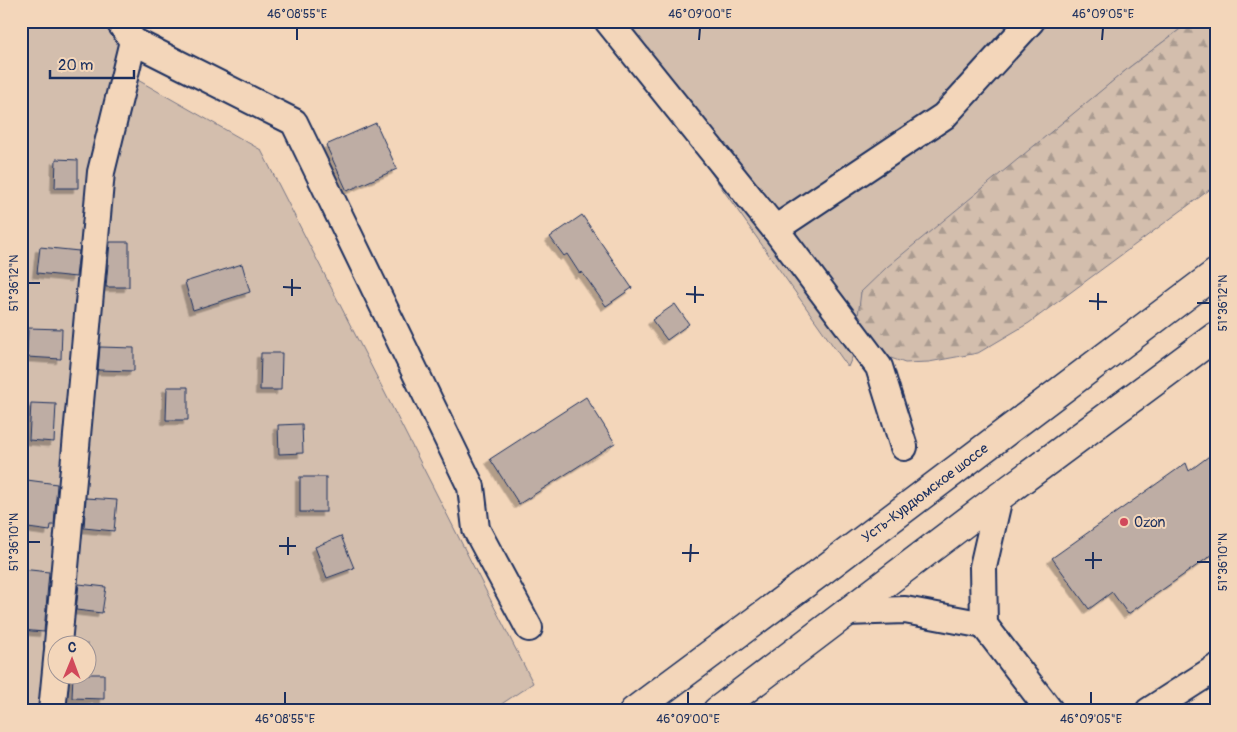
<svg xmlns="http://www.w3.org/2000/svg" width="1237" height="732" font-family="Pangolin,sans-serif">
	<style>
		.green { fill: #d3bead; stroke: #777686; fill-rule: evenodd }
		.forest { fill: url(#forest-firs); stroke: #777686 }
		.building { fill: #beada4; stroke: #1b2f5e; filter: url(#shadow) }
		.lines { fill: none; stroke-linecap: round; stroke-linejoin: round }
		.minor-casing { stroke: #1b2f5e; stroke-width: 30 }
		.primary-casing { stroke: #1b2f5e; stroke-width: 31 }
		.minor { stroke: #f3d6ba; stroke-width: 26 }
		.primary { stroke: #f3d6ba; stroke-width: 28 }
		.ticks { fill: none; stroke: #1b2f5e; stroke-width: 2 }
		.poi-dot { fill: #d1495b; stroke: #f3d6ba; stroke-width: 2 }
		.labels { text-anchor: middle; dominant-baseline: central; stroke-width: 4; stroke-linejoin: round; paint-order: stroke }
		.street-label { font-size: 14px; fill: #1b2f5e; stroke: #f3d6ba }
		.poi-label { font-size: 14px; fill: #1b2f5e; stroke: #f3d6ba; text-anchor: start }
		.neatline { fill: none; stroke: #1b2f5e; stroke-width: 2 }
		.ticks-label { font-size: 12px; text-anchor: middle; fill: #1b2f5e }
	</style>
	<defs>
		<pattern id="forest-firs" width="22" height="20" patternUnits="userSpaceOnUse" patternTransform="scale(1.25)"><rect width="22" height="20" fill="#d3bead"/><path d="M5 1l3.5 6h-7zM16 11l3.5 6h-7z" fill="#aa9b90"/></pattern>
		<filter id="shadow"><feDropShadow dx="-4.5" dy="4.5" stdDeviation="0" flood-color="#0004"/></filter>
	</defs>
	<rect width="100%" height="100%" fill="#f3d6ba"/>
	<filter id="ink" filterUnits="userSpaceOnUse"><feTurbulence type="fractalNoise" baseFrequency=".02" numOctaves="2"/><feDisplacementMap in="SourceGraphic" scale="10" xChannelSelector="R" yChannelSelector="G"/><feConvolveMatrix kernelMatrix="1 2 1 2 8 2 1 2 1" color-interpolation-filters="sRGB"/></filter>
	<g filter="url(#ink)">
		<g class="green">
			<path d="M 21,21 L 115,21 L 136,79 L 261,150 L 533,683 L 491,711 L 21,711 ZM 58,644 L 88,644 L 88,674 L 58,674 Z"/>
			<path d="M 604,21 L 1191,21 L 1131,66 L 861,292 L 862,334 L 848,367 Z"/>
		</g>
		<path class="forest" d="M 1191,21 L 1216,21 L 1216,185 L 1029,323 L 978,353 L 929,362 L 905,363 L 885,356 L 862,334 L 858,316 L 861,292 L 887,267 L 1131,66 Z"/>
		<g class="building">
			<path d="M 376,123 L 397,169 L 347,191 L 326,145 Z"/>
			<path d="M 56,159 L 78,160 L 78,188 L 55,188 Z"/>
			<path d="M 582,215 L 632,288 L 606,306 L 582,272 L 580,274 L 567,254 L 564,256 L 550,237 Z"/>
			<path d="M 110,242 L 129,242 L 129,287 L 106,287 Z"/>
			<path d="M 40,247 L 79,251 L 76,277 L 37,273 Z"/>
			<path d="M 242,264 L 250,292 L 193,310 L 185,282 Z"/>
			<path d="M 675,304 L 689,324 L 667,340 L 652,320 Z"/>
			<path d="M 28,328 L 62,329 L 61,359 L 27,357 Z"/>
			<path d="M 100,347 L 134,348 L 134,371 L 98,370 Z"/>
			<path d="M 261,353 L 282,353 L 281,390 L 260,390 Z"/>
			<path d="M 167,387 L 188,387 L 188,420 L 166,420 Z"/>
			<path d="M 586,397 L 615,443 L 519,504 L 490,459 Z"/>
			<path d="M 31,403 L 56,404 L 54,442 L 29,440 Z"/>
			<path d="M 302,424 L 303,453 L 279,454 L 278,425 Z"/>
			<path d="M 1216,451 L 1216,552 L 1128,614 L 1112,592 L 1089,609 L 1052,558 L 1186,463 L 1189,471 Z"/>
			<rect x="300" y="477" width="26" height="35"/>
			<path d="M 27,480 L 57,484 L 54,525 L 51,525 L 50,531 L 21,527 Z"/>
			<path d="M 86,498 L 117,500 L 114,531 L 84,528 Z"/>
			<path d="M 341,536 L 354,568 L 327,578 L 315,547 Z"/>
			<path d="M 21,569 L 49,572 L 44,632 L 21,630 Z"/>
			<path d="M 79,584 L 106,587 L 102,613 L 76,610 Z"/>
			<path d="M 73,674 L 104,674 L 104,699 L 72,698 Z"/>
		</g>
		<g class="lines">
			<defs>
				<g id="minor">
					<path d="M 608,21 L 775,229 L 879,367 L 904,447"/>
					<path d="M 133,41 L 294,122 L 471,487 L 476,529 L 529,628"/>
					<path d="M 775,229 L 944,116 L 1031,21"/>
					<path d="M 999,497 L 983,567 L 984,625 L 1050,711"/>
					<path d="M 846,612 L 905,610 L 984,625"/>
					<path d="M 58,644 L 101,172 L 133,41 L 119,21"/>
					<path d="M 52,711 L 58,650"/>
					<path d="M 1149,711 L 1216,668"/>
				</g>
				<g id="primary">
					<path d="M 634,711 L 822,571 L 1216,273"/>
					<path d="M 717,711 L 999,497 L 1216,336"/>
				</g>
			</defs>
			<use href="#minor" class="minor-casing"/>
			<use href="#primary" class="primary-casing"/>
			<use href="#minor" class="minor"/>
			<use href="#primary" class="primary"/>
		</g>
	</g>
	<path class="ticks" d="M 297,40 L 297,28M 699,40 L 700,28M 1102,40 L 1103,28M 28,283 L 40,283M 283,287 L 301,288M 686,294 L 704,295M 292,296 L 292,279M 1089,301 L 1107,302M 695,303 L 695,286M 1197,303 L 1210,303M 1098,310 L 1098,293M 28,542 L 40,542M 279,546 L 296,546M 682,553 L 699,553M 288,555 L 288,537M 1085,560 L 1102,560M 690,562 L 691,544M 1197,562 L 1210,562M 1093,569 L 1093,552M 285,704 L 285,692M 688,704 L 688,692M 1091,704 L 1091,692"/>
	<circle class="poi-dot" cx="1124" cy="522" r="5"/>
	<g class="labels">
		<g class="street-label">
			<text transform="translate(925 493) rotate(-37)">Усть-Курдюмское шоссе</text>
		</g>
		<g class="poi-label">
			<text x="1134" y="522">Ozon</text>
		</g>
	</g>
	<rect width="1237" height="732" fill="none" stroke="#f3d6ba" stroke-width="55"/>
	<g transform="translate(72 660) rotate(1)"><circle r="24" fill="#f3d6ba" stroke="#9d9395"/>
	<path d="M0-4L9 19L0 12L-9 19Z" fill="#d1495b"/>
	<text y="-8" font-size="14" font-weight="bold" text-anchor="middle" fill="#1b2f5e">С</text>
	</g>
	<path d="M50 70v8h84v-8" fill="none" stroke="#1b2f5e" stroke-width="2.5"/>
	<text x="58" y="70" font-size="15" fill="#1b2f5e" stroke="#f3d6ba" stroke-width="4" paint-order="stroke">20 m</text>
	<rect x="28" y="28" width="1182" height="676" class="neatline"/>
	<g class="ticks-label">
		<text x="297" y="18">46°08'55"E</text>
		<text x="700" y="18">46°09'00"E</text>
		<text x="1103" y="18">46°09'05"E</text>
		<text transform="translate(14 283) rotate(-90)" y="4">51°36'12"N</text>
		<text transform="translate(1223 303) rotate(-90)" y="4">51°36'12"N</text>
		<text transform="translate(14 542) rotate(-90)" y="4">51°36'10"N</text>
		<text transform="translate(1223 562) rotate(-90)" y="4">51°36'10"N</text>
		<text x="285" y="723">46°08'55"E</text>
		<text x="688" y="723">46°09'00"E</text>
		<text x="1091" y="723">46°09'05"E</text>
	</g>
</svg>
